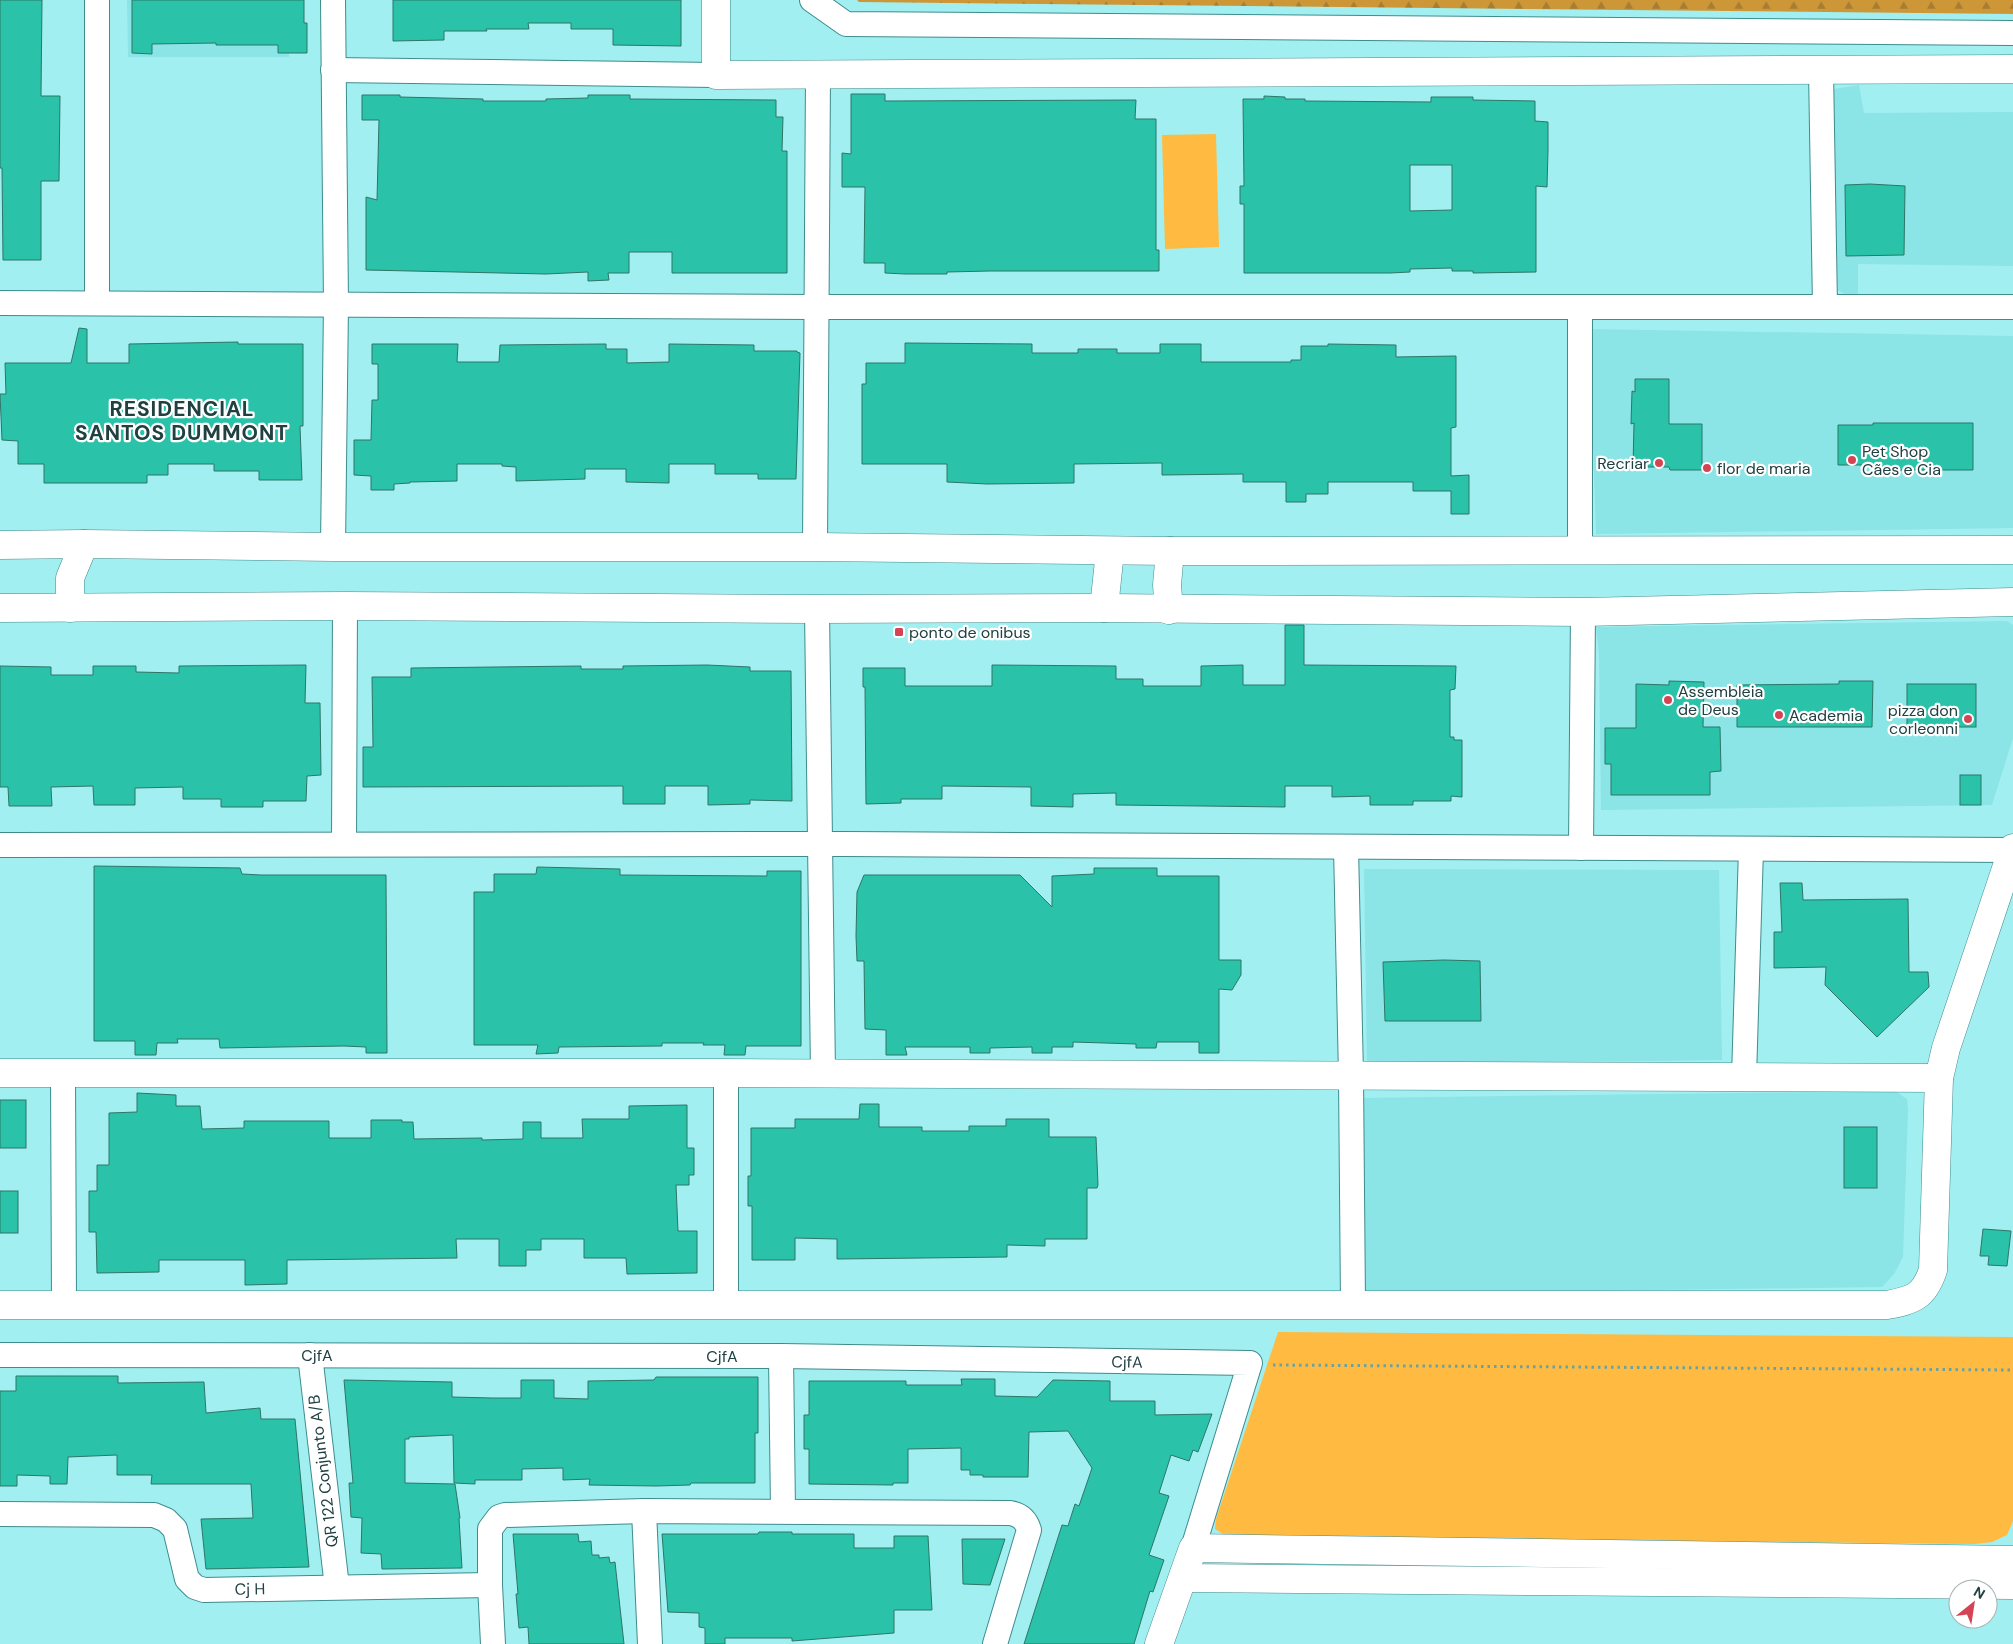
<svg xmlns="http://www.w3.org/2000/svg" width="2013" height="1644" font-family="'DM Sans',sans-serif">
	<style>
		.built { fill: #8be4e6 }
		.grass { fill: #feba41 }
		.forest { fill: url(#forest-firs) }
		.building { fill: #2ac2a8; stroke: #2d7668; fill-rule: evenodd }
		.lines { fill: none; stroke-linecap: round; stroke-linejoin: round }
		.street-casing { stroke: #3e8c8e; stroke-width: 26 }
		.secondary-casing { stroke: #3e8c8e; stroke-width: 29 }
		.path { stroke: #69a2a3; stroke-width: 3; stroke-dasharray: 2.5 4; stroke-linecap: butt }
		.street { stroke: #fff; stroke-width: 24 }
		.secondary { stroke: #fff; stroke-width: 28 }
		.poi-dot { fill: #d54455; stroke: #fff; stroke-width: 2 }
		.labels { text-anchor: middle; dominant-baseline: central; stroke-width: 4.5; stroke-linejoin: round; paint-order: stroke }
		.poi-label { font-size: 16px; fill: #204041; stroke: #fff; text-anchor: start }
		.street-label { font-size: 16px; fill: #204041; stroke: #fff }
		.district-label { font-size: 21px; font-weight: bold; letter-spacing: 1px; fill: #204041; stroke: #fff }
	</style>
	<defs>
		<pattern id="forest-firs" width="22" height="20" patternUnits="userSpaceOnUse" patternTransform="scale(1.25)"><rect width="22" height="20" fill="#cd9738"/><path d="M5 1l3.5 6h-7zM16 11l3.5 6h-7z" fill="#a67d31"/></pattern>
	</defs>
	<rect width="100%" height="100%" fill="#a2eff1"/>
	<g class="built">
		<path d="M 127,0 L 289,0 L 289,57 L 128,57 Z"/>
		<path d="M 1859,85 L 1864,113 L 2013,112 L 2013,266 L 1858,264 L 1858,296 L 1846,295 L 1836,289 L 1833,277 L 1834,89 Z"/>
		<path d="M 1589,329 L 2013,336 L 2013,528 L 1596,534 Z"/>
		<path d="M 2007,621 L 2013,625 L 2013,738 L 1992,805 L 1601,810 L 1599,654 L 1596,627 Z"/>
		<path d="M 1364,869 L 1719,870 L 1722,1060 L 1367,1065 Z"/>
		<path d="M 1895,1091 L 1907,1099 L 1908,1111 L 1903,1257 L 1894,1274 L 1882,1287 L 1362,1294 L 1362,1098 Z"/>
	</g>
	<g class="grass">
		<path d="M 1216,134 L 1219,247 L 1165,249 L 1162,135 Z"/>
		<path d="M 1278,1332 L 2013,1337 L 2013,1521 L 2007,1535 L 1992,1542 L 1975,1544 L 1226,1536 L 1215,1529 L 1216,1519 Z"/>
	</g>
	<path class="forest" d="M 857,0 L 2013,0 L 2013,14 L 859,2 Z"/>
	<g class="building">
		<path d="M 0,0 L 42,0 L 41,96 L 60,96 L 59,181 L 41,181 L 41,260 L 3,260 L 2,168 L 0,168 Z"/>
		<path d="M 132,0 L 304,0 L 304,23 L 307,23 L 307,53 L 278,53 L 278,45 L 216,45 L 216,43 L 152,44 L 152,54 L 132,53 Z"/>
		<path d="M 393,0 L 681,0 L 681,46 L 613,45 L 613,29 L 571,29 L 571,23 L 528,23 L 529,29 L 486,29 L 487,31 L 444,31 L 444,40 L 393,41 Z"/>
		<path d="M 851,94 L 885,94 L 885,101 L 1136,100 L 1135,119 L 1156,119 L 1156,250 L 1159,250 L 1159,271 L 990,271 L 947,272 L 947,274 L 905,274 L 885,273 L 885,263 L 864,263 L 865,187 L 842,187 L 842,153 L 851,154 Z"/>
		<path d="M 362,95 L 400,95 L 400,97 L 483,99 L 483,101 L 546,101 L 546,99 L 588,98 L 588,95 L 630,95 L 630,99 L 776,100 L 776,117 L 783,117 L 782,151 L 787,151 L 787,273 L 672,273 L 672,252 L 629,252 L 629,273 L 608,273 L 609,280 L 588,281 L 588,272 L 546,274 L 366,270 L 366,197 L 377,200 L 379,120 L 362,120 Z"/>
		<path d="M 1264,96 L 1285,97 L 1285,99 L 1305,99 L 1305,101 L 1431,102 L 1431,97 L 1473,97 L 1473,100 L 1535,101 L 1535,121 L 1548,122 L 1548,151 L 1547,187 L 1536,186 L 1536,272 L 1473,273 L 1473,271 L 1452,271 L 1452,268 L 1410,269 L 1410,272 L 1390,273 L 1244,273 L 1244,204 L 1240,204 L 1240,186 L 1244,186 L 1243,99 L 1264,99 ZM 1410,165 L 1452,165 L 1452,210 L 1410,211 Z"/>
		<path d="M 1870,184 L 1905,186 L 1904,255 L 1846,256 L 1845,185 Z"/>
		<path d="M 79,328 L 87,329 L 87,363 L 129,363 L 129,344 L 238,342 L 238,344 L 303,344 L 303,426 L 300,426 L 302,480 L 259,480 L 259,471 L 214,471 L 214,464 L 168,464 L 168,475 L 147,475 L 147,483 L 44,483 L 44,464 L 18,464 L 18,441 L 2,440 L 0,394 L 6,394 L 5,363 L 71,363 Z"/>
		<path d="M 905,343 L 1032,344 L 1032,353 L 1078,353 L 1078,349 L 1117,349 L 1117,353 L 1160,353 L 1160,344 L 1201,344 L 1201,362 L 1291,362 L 1291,360 L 1301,360 L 1301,346 L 1328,346 L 1328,344 L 1396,345 L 1396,357 L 1456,356 L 1456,427 L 1451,428 L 1451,476 L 1469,475 L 1469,514 L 1451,514 L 1451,491 L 1413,491 L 1413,482 L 1328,482 L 1328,494 L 1306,494 L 1306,502 L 1286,502 L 1286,482 L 1243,482 L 1243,474 L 1162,475 L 1162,463 L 1074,464 L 1074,483 L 987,484 L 947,482 L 947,464 L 862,464 L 862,384 L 866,384 L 866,363 L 905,363 Z"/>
		<path d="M 372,344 L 458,344 L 457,362 L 499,362 L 500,345 L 606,344 L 606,349 L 627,349 L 627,363 L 669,362 L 669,344 L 754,345 L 754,351 L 797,351 L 797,352 L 800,353 L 796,479 L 758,479 L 758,474 L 715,474 L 715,464 L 669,464 L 669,483 L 626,482 L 626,469 L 585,469 L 585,479 L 516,481 L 516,467 L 502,466 L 502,464 L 457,464 L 457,481 L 410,482 L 410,483 L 394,484 L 394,490 L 371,490 L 371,476 L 354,475 L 354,440 L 371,440 L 372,400 L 378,400 L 378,364 L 372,364 Z"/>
		<path d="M 1635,379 L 1669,379 L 1669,424 L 1702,424 L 1702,470 L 1670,470 L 1669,467 L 1633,467 L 1634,423 L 1631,424 L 1632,391 L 1635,392 Z"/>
		<path d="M 1873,423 L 1973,423 L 1973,470 L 1873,470 L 1873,465 L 1838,465 L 1838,425 L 1873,425 Z"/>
		<path d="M 1285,625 L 1304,625 L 1304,665 L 1456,666 L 1455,689 L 1450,690 L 1450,737 L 1454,737 L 1454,740 L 1462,740 L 1462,797 L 1451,796 L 1451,801 L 1413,801 L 1413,805 L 1370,805 L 1370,796 L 1332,797 L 1332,786 L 1285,786 L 1285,807 L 1116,805 L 1116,793 L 1073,794 L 1073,807 L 1031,806 L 1031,787 L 942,786 L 942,799 L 901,799 L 901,803 L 866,804 L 865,687 L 863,687 L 863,668 L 905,668 L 905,686 L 992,686 L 992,665 L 1116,666 L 1116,679 L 1143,679 L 1143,686 L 1201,686 L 1201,666 L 1243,665 L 1243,685 L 1285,685 Z"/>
		<path d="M 306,665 L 305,703 L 320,703 L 321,775 L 307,776 L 306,801 L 263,801 L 263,807 L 221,807 L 221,799 L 183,799 L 183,787 L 135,788 L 135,805 L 94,805 L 93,786 L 51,787 L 52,806 L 9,806 L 8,787 L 0,787 L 0,666 L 51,667 L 51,675 L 93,675 L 93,666 L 136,666 L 136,672 L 179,673 L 179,666 Z"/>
		<path d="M 707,665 L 750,667 L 750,671 L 791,671 L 792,801 L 750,800 L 750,804 L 708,805 L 708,786 L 665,786 L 665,804 L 623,804 L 623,786 L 363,787 L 363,747 L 373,747 L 372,677 L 411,677 L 411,668 L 581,666 L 581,669 L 623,669 L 623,666 Z"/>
		<path d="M 1669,681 L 1704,682 L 1703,727 L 1720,727 L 1721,771 L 1710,772 L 1710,795 L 1611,795 L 1611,764 L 1605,764 L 1605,728 L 1636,728 L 1636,684 L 1669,685 Z"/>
		<path d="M 1839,681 L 1873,681 L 1872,727 L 1737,727 L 1737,685 L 1839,684 Z"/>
		<rect x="1907" y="684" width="69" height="43"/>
		<rect x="1960" y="775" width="21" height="30"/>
		<path d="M 94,866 L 240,868 L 242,874 L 261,875 L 386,875 L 387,1053 L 366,1053 L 366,1047 L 344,1046 L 220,1048 L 219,1039 L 177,1039 L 178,1043 L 157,1043 L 156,1055 L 135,1055 L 135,1041 L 94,1041 Z"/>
		<path d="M 537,867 L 620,869 L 620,875 L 767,876 L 767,871 L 801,871 L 801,1046 L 746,1046 L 745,1055 L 724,1055 L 725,1045 L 703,1045 L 704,1043 L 662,1043 L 662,1046 L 559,1047 L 558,1053 L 536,1054 L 538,1045 L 474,1045 L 474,892 L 494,892 L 494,874 L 536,874 Z"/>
		<path d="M 1094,868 L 1157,868 L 1157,876 L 1219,876 L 1219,960 L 1241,960 L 1241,975 L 1232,990 L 1219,989 L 1219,1053 L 1199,1053 L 1199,1042 L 1157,1042 L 1156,1048 L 1136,1048 L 1136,1044 L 1073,1042 L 1073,1047 L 1052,1047 L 1052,1053 L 1032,1053 L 1032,1047 L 990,1048 L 990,1053 L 970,1053 L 970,1047 L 905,1047 L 907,1055 L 886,1055 L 886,1030 L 865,1029 L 864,961 L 857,961 L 856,936 L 857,892 L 864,875 L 1020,875 L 1052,907 L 1052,876 L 1094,874 Z"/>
		<path d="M 1780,883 L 1802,883 L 1803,900 L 1908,899 L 1909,972 L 1928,972 L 1929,987 L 1877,1037 L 1825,985 L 1826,967 L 1774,968 L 1774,932 L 1782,932 Z"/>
		<path d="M 1444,960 L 1480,961 L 1481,1021 L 1385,1021 L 1383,962 Z"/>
		<path d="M 137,1093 L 176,1095 L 176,1106 L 200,1106 L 202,1129 L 244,1128 L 244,1121 L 329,1121 L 329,1138 L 371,1138 L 371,1120 L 402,1120 L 402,1122 L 413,1122 L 414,1139 L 482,1138 L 482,1140 L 523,1139 L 523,1122 L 541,1122 L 541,1138 L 583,1138 L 582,1119 L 629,1119 L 629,1106 L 687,1105 L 687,1148 L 694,1148 L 694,1175 L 689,1175 L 689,1185 L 676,1185 L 678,1231 L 697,1231 L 697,1273 L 627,1274 L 626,1258 L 584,1258 L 584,1239 L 541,1239 L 541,1250 L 526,1250 L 526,1266 L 499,1266 L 499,1239 L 456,1239 L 457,1258 L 287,1260 L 287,1284 L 245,1285 L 245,1260 L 159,1260 L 159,1272 L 97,1273 L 96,1232 L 89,1232 L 89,1191 L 97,1191 L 97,1165 L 109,1165 L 109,1113 L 137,1112 Z"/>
		<rect x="0" y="1100" width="26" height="48"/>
		<path d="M 860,1104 L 879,1104 L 879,1127 L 922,1127 L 922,1131 L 969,1131 L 969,1126 L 1006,1126 L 1006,1119 L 1049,1119 L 1049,1137 L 1096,1137 L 1098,1185 L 1097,1188 L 1087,1188 L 1087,1239 L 1045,1239 L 1045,1246 L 1007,1245 L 1007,1257 L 837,1259 L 837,1239 L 795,1238 L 795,1260 L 752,1260 L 752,1206 L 748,1206 L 748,1176 L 751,1176 L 751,1128 L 795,1128 L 795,1119 L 859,1119 Z"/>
		<rect x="1844" y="1127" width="33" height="61"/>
		<rect x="0" y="1191" width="18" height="42"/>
		<path d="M 1983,1229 L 2011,1231 L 2007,1266 L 1988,1265 L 1989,1256 L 1980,1256 Z"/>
		<path d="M 16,1376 L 118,1376 L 118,1383 L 204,1382 L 206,1413 L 260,1408 L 261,1419 L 295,1419 L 309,1567 L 206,1569 L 201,1519 L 253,1518 L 251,1484 L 151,1484 L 152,1475 L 117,1475 L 117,1455 L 68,1457 L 67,1484 L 50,1484 L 50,1476 L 17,1475 L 17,1486 L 0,1486 L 0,1391 L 16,1391 Z"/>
		<path d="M 656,1377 L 758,1377 L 758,1433 L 755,1433 L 755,1483 L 691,1483 L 690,1485 L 656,1486 L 589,1485 L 590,1479 L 563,1480 L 563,1468 L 522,1469 L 522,1480 L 475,1480 L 475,1484 L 454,1483 L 453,1435 L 409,1437 L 409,1439 L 405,1439 L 405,1483 L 455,1484 L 460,1518 L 459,1518 L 462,1568 L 382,1569 L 381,1554 L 361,1553 L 362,1518 L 351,1517 L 349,1483 L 353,1483 L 344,1380 L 452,1382 L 452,1397 L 492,1398 L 521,1398 L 521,1380 L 554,1380 L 554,1398 L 588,1399 L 588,1381 L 654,1380 Z"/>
		<path d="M 961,1379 L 995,1379 L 995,1396 L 1037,1397 L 1053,1380 L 1110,1381 L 1110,1401 L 1155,1401 L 1155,1415 L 1212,1414 L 1198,1452 L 1193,1450 L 1189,1461 L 1171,1455 L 1159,1493 L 1169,1496 L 1149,1555 L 1164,1560 L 1153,1592 L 1150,1591 L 1134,1644 L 1024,1644 L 1062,1525 L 1068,1526 L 1075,1504 L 1079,1506 L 1092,1468 L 1068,1431 L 1029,1432 L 1028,1477 L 983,1477 L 983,1475 L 970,1475 L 970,1470 L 961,1470 L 961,1448 L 908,1449 L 908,1483 L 893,1483 L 893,1485 L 809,1484 L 809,1449 L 804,1449 L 804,1415 L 809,1415 L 809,1381 L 906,1381 L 906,1385 L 962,1385 Z"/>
		<path d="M 759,1532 L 792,1532 L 792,1534 L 854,1534 L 854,1548 L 894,1548 L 894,1536 L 928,1536 L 932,1610 L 894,1610 L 894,1633 L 792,1641 L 792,1638 L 725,1638 L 725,1644 L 705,1644 L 705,1628 L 699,1627 L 699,1613 L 668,1612 L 662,1534 L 758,1534 Z"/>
		<path d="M 513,1534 L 578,1534 L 579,1542 L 591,1541 L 592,1555 L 599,1555 L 599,1558 L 609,1557 L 610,1563 L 615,1562 L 624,1644 L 529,1644 L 528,1627 L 519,1628 L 516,1594 L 518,1594 Z"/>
		<path d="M 962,1539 L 1005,1539 L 990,1585 L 963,1584 Z"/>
	</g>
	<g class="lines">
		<defs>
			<g id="street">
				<path d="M 97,0 L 97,303"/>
				<path d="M 333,0 L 336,304 L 333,547"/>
				<path d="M 812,0 L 846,24 L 2013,33"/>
				<path d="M 333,70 L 716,75"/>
				<path d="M 1821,70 L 1825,307"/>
				<path d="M 0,303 L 816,307 L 2013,307"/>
				<path d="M 815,547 L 818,75"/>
				<path d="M 1580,550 L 1580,308"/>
				<path d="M 817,609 L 823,1074"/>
				<path d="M 344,844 L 345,606"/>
				<path d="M 0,845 L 845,844 L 2013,850"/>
				<path d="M 1346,847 L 1351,1076 L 1353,1305"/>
				<path d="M 1581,848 L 1583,612"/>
				<path d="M 63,1074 L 64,1304"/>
				<path d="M 1744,1077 L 1751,849"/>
				<path d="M 726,1305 L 726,1073"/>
				<path d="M 0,1355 L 781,1356 L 1250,1363 L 1193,1548"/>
				<path d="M 310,1355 L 337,1587"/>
				<path d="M 781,1356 L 783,1511"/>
				<path d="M 644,1511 L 650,1644"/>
				<path d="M 0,1514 L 154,1515 L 166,1520 L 175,1529 L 187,1579 L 195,1587 L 204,1590 L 490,1585 L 493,1644"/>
				<path d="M 490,1585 L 490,1529 L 499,1517 L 505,1515 L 644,1511 L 1010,1513 C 1021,1515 1026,1520 1029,1530 L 995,1644"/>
			</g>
			<g id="secondary">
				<path d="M 716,0 L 716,75 L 2013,69"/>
				<path d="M 0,545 L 84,544 L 333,547 L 815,547 L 1170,551 L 2013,550"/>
				<path d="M 0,608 L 345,606 L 817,609 L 1104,608 L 1583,612 L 2013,602"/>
				<path d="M 70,608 L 70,578 L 84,544"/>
				<path d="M 1104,608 L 1110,551"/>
				<path d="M 1169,610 L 1167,585 L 1170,551"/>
				<path d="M 0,1073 L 726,1073 L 1939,1078"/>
				<path d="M 0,1305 L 1887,1305 C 1913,1300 1924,1297 1933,1270 L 1939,1078 L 1946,1048 L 2013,848"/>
				<path d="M 1183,1578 L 2013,1585"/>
				<path d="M 1159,1644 L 1193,1548 L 2013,1560"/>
			</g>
		</defs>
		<use href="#street" class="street-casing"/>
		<use href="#secondary" class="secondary-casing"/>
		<path class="path" d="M 1273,1365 L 2013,1370"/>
		<use href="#street" class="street"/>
		<use href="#secondary" class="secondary"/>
	</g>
	<g class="poi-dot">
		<circle cx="1852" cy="460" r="5"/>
		<circle cx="1659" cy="463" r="5"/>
		<circle cx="1707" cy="468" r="5"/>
		<rect x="894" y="627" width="10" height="10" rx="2.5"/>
		<circle cx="1668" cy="700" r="5"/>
		<circle cx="1779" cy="715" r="5"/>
		<circle cx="1968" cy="719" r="5"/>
	</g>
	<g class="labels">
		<g class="poi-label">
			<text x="1862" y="451">Pet Shop<tspan x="1862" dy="18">Cães e Cia</tspan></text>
			<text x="1649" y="463" text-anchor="end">Recriar</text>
			<text x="1717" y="468">flor de maria</text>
			<text x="909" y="632">ponto de onibus</text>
			<text x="1678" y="691">Assembleia<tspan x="1678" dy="18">de Deus</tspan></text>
			<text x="1958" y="710" text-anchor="end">pizza don<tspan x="1958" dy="18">corleonni</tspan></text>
			<text x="1789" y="715">Academia</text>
		</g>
		<g class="street-label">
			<text x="317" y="1355">CjfA</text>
			<text x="722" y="1356">CjfA</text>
			<text transform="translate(1127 1362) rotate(1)">CjfA</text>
			<text transform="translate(323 1471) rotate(-97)">QR 122 Conjunto A/B</text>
			<text transform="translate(250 1589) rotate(-1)">Cj H</text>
		</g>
		<g class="district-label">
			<text x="182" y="409">RESIDENCIAL<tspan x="182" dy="24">SANTOS DUMMONT</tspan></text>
		</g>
	</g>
	<g transform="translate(1973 1604) rotate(30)"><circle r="24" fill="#ffffff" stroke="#a6b3b3"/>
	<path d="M0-4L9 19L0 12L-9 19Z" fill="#d54455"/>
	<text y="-8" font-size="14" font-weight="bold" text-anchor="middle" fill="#204041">N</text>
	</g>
</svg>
